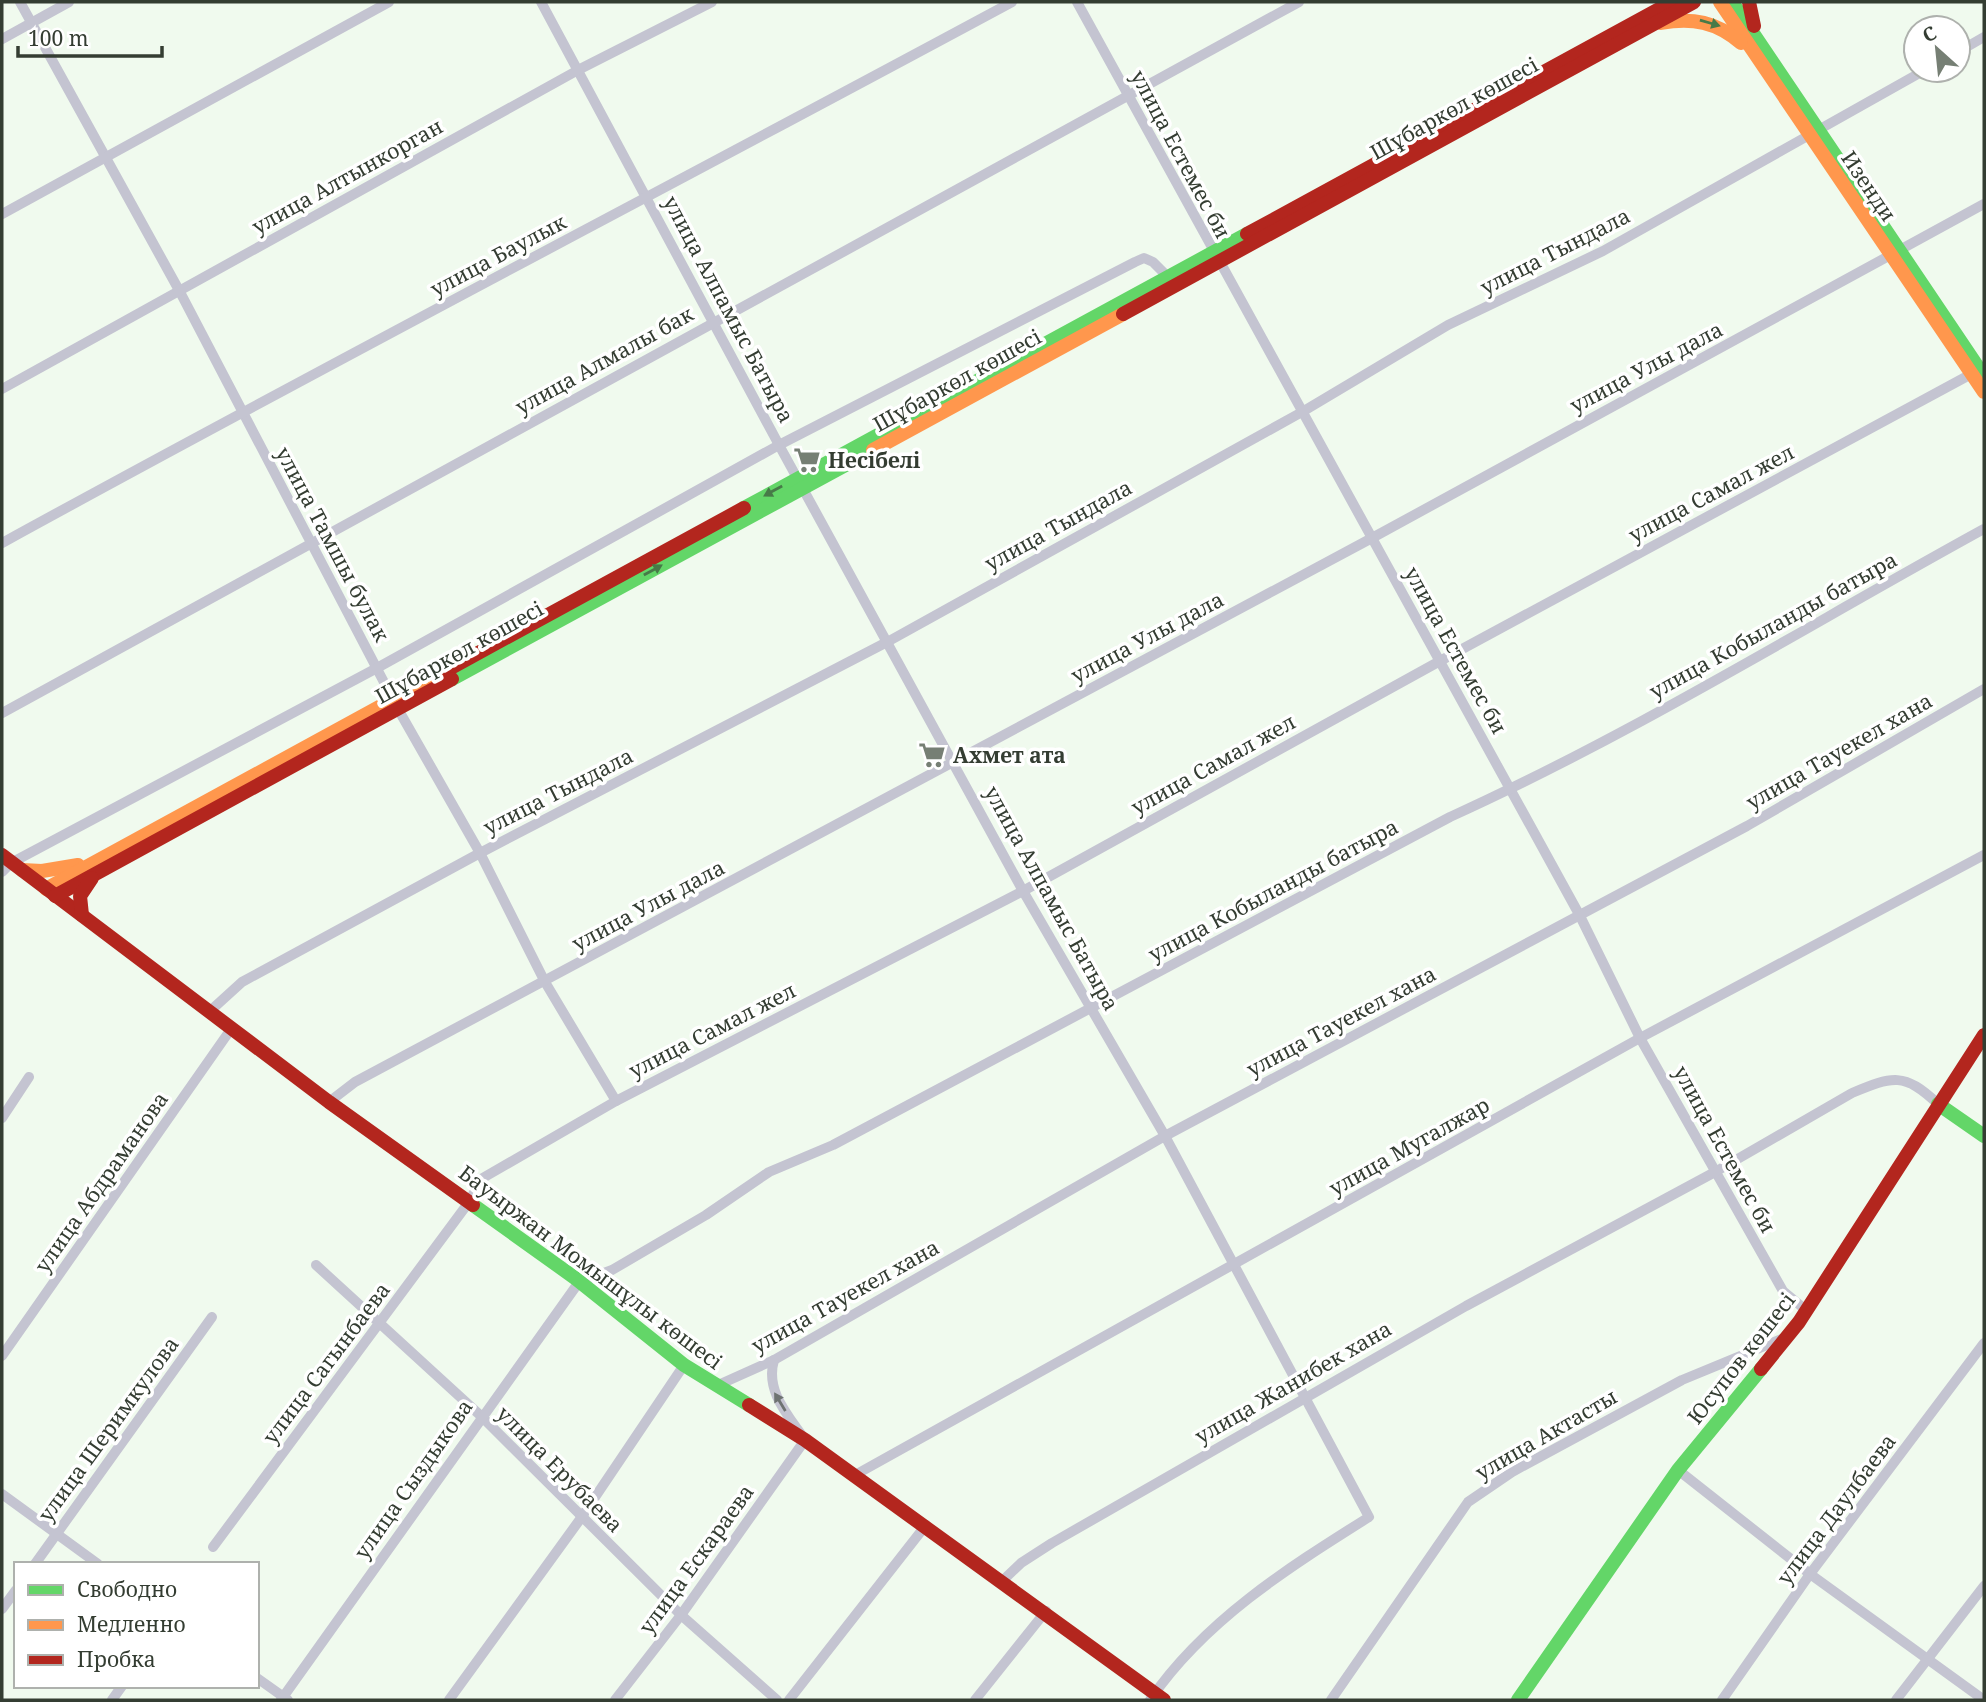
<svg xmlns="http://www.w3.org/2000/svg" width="1986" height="1702" font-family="'Noto Serif',serif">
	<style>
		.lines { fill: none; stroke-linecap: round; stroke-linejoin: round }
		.street { stroke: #c4c4d1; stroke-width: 10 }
		.fast { stroke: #63d668; stroke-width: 14 }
		.slow { stroke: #ff974d; stroke-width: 14 }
		.jam { stroke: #b3261e; stroke-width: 14 }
		.oneway { fill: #477a48 }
		.oneway2 { fill: #6e7372 }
		.labels { text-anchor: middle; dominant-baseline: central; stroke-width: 7; stroke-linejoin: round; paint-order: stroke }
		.street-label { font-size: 21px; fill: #343d32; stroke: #fff }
		.poi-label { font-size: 21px; font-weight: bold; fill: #343d32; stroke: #fff; text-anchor: start }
	</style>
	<rect width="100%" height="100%" fill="#f0faee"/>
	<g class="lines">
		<g class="street">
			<path d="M 20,2 L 180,292 L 398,709 L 480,853 L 545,982 L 616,1101"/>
			<path d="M 541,2 L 779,445 L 1023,891 L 1165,1136 L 1369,1517 C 1288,1568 1205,1620 1150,1700"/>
			<path d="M 1077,2 L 1580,916 L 1640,1038 L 1783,1291 L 1807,1311"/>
			<path d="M 2,39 L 69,2"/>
			<path d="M 1958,52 L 1984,37"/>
			<path d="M 2,214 L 389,2"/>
			<path d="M 2,389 L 580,69 L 712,2"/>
			<path d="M 2,543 C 337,359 676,183 1012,2"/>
			<path d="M 2,713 L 1299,2"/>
			<path d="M 2,872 L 11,863 L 377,668 L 779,445 L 1135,262 L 1144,258 L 1153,262 L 1167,276"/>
			<path d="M 209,1012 L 242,982 L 480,853 L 889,641 L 1302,412 L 1448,325 L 1603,251 L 1925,70"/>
			<path d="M 329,1102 L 355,1082 L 1372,538 L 1984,204"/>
			<path d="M 2,1118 L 29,1077"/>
			<path d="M 316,1265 L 481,1416 L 681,1615 L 777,1700"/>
			<path d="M 2,1356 L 231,1029"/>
			<path d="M 716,1386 L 774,1360 L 1165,1136 L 1747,826 L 1984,689"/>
			<path d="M 1678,1470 L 1810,1574 L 1984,1700"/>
			<path d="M 855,1475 L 1640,1038 L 1984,855"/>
			<path d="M 2,1494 L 98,1564"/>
			<path d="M 213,1547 L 469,1202 L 481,1179 L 616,1101 L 1023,891 L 1440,661 L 1975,372"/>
			<path d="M 35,1564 L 212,1317"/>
			<path d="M 1001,1582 L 1021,1563 L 1052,1543 L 1466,1306 L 1715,1172 L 1852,1093 C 1893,1076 1904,1072 1938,1104"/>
			<path d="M 2,1609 L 16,1590"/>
			<path d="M 257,1678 L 288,1700"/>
			<path d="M 112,1700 L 122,1686"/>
			<path d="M 281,1700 L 579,1282 L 612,1270 L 706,1215 L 769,1172 L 833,1145 L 1450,817 C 1635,733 1807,626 1984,529"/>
			<path d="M 449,1700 L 581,1518 L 684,1365"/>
			<path d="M 615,1700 L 681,1615 L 805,1440 C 788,1415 765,1391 774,1360"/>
			<path d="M 789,1700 L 926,1525"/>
			<path d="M 975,1700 L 1046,1611"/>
			<path d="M 1331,1700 L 1468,1502 L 1512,1472 L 1682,1380 L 1784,1338"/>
			<path d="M 1722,1700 L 1810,1574 L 1984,1343"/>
			<path d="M 1896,1700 L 1984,1586"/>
		</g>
		<g class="fast">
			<path d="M 1732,2 L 1984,376"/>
			<path d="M 744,508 L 1247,234"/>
			<path d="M 452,679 L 873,450"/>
			<path d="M 1938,1104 L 1984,1136"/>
			<path d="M 473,1205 L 575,1278 L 684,1365 L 749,1405"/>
			<path d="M 1518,1700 L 1678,1470 L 1761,1369"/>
		</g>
		<g class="slow">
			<path d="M 1720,2 L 1984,392"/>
			<path d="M 1661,23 C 1692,17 1717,22 1741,43"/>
			<path d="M 873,450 L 1123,314"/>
			<path d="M 22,870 L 42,871 L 78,865"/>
			<path d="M 46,889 L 447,670"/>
		</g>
		<g class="jam">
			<path d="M 1749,2 L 1754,26"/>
			<path d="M 1247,234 L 1672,2"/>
			<path d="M 1123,314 L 1694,2"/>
			<path d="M 447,670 L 744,508"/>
			<path d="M 2,855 L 329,1102 L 473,1205"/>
			<path d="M 55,896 L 452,679"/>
			<path d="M 82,915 L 80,896 L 92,878"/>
			<path d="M 1761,1369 L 1799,1322 L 1984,1035"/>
			<path d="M 749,1405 L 805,1440 L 1164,1700"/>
		</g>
	</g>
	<defs><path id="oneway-solid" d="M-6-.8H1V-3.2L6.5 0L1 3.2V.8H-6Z" transform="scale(1.75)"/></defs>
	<g class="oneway">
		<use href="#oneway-solid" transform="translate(1710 23) rotate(16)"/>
		<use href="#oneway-solid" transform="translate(773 491) rotate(151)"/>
		<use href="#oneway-solid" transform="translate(653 570) rotate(-29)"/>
	</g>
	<use class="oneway2" href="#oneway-solid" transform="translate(780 1402) rotate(-121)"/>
	<defs>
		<symbol id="supermarket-bare" viewBox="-9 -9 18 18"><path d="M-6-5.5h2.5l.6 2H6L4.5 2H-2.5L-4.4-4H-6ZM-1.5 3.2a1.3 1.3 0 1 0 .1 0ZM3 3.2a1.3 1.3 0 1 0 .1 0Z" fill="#767f74" stroke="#fff" stroke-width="2.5" paint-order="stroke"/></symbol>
	</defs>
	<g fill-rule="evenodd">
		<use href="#supermarket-bare" x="788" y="441" width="38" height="38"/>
		<use href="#supermarket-bare" x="913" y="736" width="38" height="38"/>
	</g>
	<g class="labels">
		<g class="street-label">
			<text transform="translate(1454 108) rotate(-29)">Шұбаркөл көшесі</text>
			<text transform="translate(1181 154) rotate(62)">улица Естемес би</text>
			<text transform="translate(347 176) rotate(-29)">улица Алтынкорган</text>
			<text transform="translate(1869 186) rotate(56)">Изенди</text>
			<text transform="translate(1555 251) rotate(-27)">улица Тындала</text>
			<text transform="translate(498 255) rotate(-28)">улица Баулык</text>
			<text transform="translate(729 309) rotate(62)">улица Алпамыс Батыра</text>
			<text transform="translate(604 360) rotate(-29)">улица Алмалы бак</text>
			<text transform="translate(1646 367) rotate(-28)">улица Улы дала</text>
			<text transform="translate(957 380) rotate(-29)">Шұбаркөл көшесі</text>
			<text transform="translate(1711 493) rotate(-28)">улица Самал жел</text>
			<text transform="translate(1058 525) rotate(-29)">улица Тындала</text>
			<text transform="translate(333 544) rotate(62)">улица Тамшы булак</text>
			<text transform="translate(1773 625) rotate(-29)">улица Кобыланды батыра</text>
			<text transform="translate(1147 637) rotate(-28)">улица Улы дала</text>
			<text transform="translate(1456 650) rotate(61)">улица Естемес би</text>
			<text transform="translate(459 652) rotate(-29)">Шұбаркөл көшесі</text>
			<text transform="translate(1839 751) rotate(-30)">улица Тауекел хана</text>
			<text transform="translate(1213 764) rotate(-29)">улица Самал жел</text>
			<text transform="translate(558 791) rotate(-27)">улица Тындала</text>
			<text transform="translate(1273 890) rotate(-28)">улица Кобыланды батыра</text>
			<text transform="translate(1052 898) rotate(61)">улица Алпамыс Батыра</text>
			<text transform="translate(648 905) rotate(-28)">улица Улы дала</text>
			<text transform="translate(1341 1021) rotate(-28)">улица Тауекел хана</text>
			<text transform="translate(712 1030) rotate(-27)">улица Самал жел</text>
			<text transform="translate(1409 1146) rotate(-29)">улица Мугалжар</text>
			<text transform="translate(1725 1149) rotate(61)">улица Естемес би</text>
			<text transform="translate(101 1182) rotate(-55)">улица Абдраманова</text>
			<text transform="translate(591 1267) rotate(37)">Бауыржан Момышұлы көшесі</text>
			<text transform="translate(845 1296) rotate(-29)">улица Тауекел хана</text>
			<text transform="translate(1741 1358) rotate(-52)">Юсупов көшесі</text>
			<text transform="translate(326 1363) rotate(-53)">улица Сагынбаева</text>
			<text transform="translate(1293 1382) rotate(-30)">улица Жанибек хана</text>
			<text transform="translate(108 1429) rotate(-54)">улица Шеримкулова</text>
			<text transform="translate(1546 1434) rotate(-30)">улица Актасты</text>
			<text transform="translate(560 1469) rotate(45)">улица Ерубаева</text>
			<text transform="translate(413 1479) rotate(-55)">улица Сыздыкова</text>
			<text transform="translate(1836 1509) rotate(-53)">улица Даулбаева</text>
			<text transform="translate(696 1559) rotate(-54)">улица Ескараева</text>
		</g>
		<g class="poi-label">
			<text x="828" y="460">Несібелі</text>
			<text x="953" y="755">Ахмет ата</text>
		</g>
	</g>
	<rect width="1986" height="1702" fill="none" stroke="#343d32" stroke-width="7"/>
	<rect x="14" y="1562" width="245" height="126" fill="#ffffff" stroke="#aeb1ad" stroke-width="2"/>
	<rect x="28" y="1585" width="35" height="10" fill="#63d668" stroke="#aeb1ad" stroke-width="2"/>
	<text x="77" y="1597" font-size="21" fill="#343d32">Свободно</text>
	<rect x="28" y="1620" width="35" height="10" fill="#ff974d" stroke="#aeb1ad" stroke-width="2"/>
	<text x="77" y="1632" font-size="21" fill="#343d32">Медленно</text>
	<rect x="28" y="1655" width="35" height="10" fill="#b3261e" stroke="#aeb1ad" stroke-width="2"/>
	<text x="77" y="1667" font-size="21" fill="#343d32">Пробка</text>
	<g transform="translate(1937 49) rotate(333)"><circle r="33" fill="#ffffff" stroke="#aeb1ad" stroke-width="2"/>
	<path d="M0-5L12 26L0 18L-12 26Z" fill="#767f74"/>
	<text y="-10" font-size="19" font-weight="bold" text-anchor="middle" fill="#343d32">С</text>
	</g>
	<path d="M18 46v10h144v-10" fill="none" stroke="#343d32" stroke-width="3.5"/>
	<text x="28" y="46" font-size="21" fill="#343d32" stroke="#ffffff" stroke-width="5" paint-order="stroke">100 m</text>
</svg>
